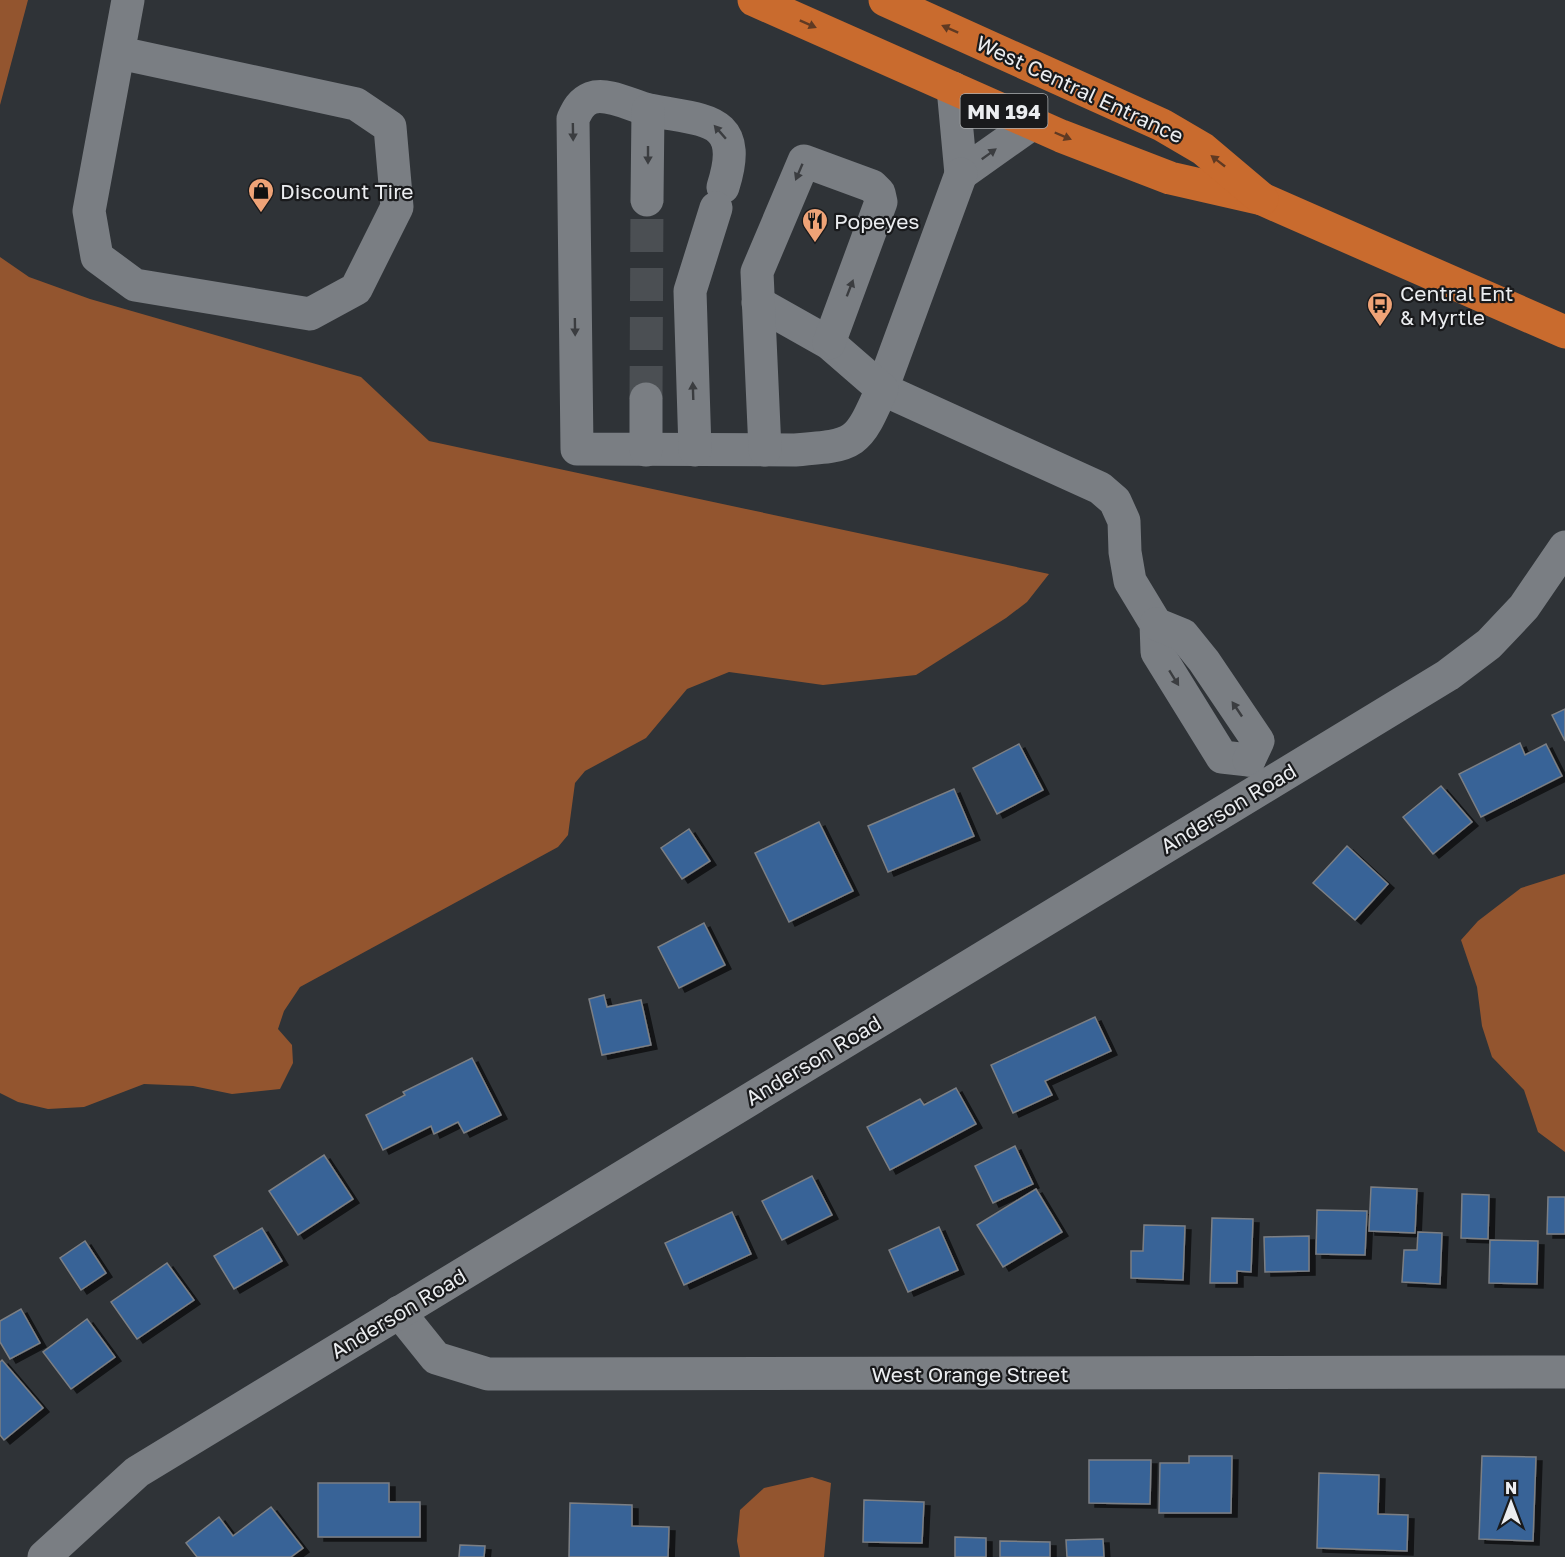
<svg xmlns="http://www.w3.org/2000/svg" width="1565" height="1557" font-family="'Golos Text',sans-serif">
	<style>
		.forest { fill: #93552f }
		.building { fill: #376397; stroke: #7c7f84; stroke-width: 1.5; filter: url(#shadow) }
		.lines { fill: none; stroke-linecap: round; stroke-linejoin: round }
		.minor-tunnel { stroke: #4b4f53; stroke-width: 33; stroke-dasharray: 33 16; stroke-linecap: butt }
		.minor { stroke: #7a7e83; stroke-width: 33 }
		.highway { stroke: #c96b2e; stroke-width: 33 }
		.oneway { fill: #5f3a23 }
		.oneway2 { fill: #3b3d40 }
		.labels { text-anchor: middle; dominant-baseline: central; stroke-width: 4.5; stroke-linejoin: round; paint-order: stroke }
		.shield { fill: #191a1c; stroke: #acaeb0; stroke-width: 1.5 }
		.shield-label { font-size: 20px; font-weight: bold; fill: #ebedf0 }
		.street-label { font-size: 21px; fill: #ebedf0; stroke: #191a1c }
		.poi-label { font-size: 21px; fill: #ebedf0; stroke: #191a1c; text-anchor: start }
	</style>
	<defs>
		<filter id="shadow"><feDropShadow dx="6" dy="4" stdDeviation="0" flood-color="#0009"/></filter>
	</defs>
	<rect width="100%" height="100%" fill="#2f3337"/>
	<g class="forest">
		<path d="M 0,0 L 28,0 L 0,105 Z"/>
		<path d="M 0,257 L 29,277 L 90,299 L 361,377 L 429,441 L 1049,574 L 1027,602 L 1006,618 L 916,675 L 823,685 L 729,672 L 687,689 L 646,738 L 585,771 L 575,783 L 568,835 L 558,847 L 300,987 L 284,1011 L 278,1029 L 292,1045 L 293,1063 L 280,1089 L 232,1094 L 193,1086 L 144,1084 L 84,1107 L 48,1109 L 18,1102 L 0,1093 Z"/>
		<path d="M 1565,874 L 1565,1152 L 1538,1132 L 1524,1090 L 1492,1057 L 1482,1026 L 1477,987 L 1461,940 L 1478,921 L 1521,888 Z"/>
		<path d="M 812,1477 L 831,1483 L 824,1557 L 740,1557 L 737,1541 L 740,1510 L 764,1488 Z"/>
	</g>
	<g class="building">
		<path d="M 1565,709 L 1565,741 L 1552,715 Z"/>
		<path d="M 1520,743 L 1525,755 L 1546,744 L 1562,776 L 1481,817 L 1459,774 Z"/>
		<path d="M 1019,744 L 1043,790 L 997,814 L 973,768 Z"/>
		<path d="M 1441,786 L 1472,822 L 1433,854 L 1403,817 Z"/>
		<path d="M 954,789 L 974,836 L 888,872 L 868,826 Z"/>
		<path d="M 819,822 L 853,891 L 789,922 L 755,853 Z"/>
		<path d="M 689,829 L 710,861 L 682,879 L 661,848 Z"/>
		<path d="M 1347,846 L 1388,884 L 1355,920 L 1313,883 Z"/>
		<path d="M 704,923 L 725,965 L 679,988 L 658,947 Z"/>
		<path d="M 604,995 L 607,1007 L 641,1000 L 651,1045 L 602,1055 L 589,999 Z"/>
		<path d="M 1095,1017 L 1111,1051 L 1045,1081 L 1052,1095 L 1013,1113 L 991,1065 Z"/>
		<path d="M 472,1058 L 501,1115 L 464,1133 L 458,1122 L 434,1134 L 431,1126 L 383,1150 L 366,1115 L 405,1095 L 403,1092 Z"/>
		<path d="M 956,1088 L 976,1124 L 890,1170 L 867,1127 L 920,1099 L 924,1105 Z"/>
		<path d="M 1015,1146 L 1033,1184 L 993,1203 L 975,1166 Z"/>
		<path d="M 324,1155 L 353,1199 L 298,1235 L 269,1191 Z"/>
		<path d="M 812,1176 L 832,1215 L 782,1240 L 762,1201 Z"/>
		<path d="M 1371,1187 L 1417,1189 L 1415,1233 L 1369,1231 Z"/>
		<path d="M 1036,1189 L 1062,1232 L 1003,1267 L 977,1225 Z"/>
		<path d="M 1462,1194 L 1489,1195 L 1488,1239 L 1461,1238 Z"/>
		<path d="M 1548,1197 L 1565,1197 L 1565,1234 L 1547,1234 Z"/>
		<path d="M 1317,1210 L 1367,1211 L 1365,1255 L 1316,1254 Z"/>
		<path d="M 732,1212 L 751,1254 L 684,1285 L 665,1243 Z"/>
		<path d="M 1212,1218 L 1253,1219 L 1251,1272 L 1237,1271 L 1237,1283 L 1210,1283 Z"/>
		<path d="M 1144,1225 L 1185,1226 L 1183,1280 L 1131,1278 L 1131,1251 L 1143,1251 Z"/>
		<path d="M 939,1227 L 958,1270 L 908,1292 L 889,1250 Z"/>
		<path d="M 262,1228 L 282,1261 L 234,1289 L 214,1256 Z"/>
		<path d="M 1418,1232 L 1442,1233 L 1440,1284 L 1402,1282 L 1404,1250 L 1417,1250 Z"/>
		<path d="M 1309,1236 L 1309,1271 L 1265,1272 L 1264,1237 Z"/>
		<path d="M 1490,1240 L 1538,1241 L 1537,1284 L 1489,1283 Z"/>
		<path d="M 85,1241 L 106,1273 L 81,1290 L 60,1258 Z"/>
		<path d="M 167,1263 L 194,1300 L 137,1339 L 111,1302 Z"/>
		<path d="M 21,1309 L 40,1343 L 10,1359 L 0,1342 L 0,1321 Z"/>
		<path d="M 87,1319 L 115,1357 L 71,1389 L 43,1352 Z"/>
		<path d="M 2,1360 L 43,1408 L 4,1440 L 0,1435 L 0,1362 Z"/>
		<path d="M 1189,1456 L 1232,1456 L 1231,1513 L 1159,1513 L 1160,1463 L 1189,1463 Z"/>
		<path d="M 1482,1456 L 1536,1457 L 1533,1541 L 1479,1539 Z"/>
		<path d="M 1089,1460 L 1151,1460 L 1150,1504 L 1089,1503 Z"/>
		<path d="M 1319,1473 L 1379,1475 L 1378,1514 L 1408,1515 L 1407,1551 L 1317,1548 Z"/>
		<path d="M 318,1483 L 389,1483 L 389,1502 L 420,1502 L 420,1537 L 318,1537 Z"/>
		<path d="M 864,1500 L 924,1502 L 922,1543 L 863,1542 Z"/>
		<path d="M 570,1503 L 632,1505 L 632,1526 L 669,1527 L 668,1557 L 569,1557 Z"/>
		<path d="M 271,1507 L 303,1548 L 291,1557 L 197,1557 L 186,1543 L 219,1517 L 233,1536 Z"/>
		<path d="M 955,1537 L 986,1538 L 986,1557 L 955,1557 Z"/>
		<path d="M 1103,1539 L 1104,1557 L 1067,1557 L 1066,1540 Z"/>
		<path d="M 1000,1541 L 1050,1542 L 1050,1557 L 1000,1557 Z"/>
		<path d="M 460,1545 L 485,1546 L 484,1557 L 459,1557 Z"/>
	</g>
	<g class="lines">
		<path class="minor-tunnel" d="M 646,399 L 647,200"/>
		<g class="minor">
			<path d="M 120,53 L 356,104 L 390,127 L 397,207 L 356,289 L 310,314 L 135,285 L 97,257 L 89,211 L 128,0"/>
			<path d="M 953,88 L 961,174 L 1033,123"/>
			<path d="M 961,174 L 882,389 L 1100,488 L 1115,501 L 1124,521 L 1125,552 L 1130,581 L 1156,624 L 1157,652 L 1222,757 L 1249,760"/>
			<path d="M 723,187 C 746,115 702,121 649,110 C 632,106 608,92 591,98 C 581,102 577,110 573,119 L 577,449 L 795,450 C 857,445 857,445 882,389 L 829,343 L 758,303"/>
			<path d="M 647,200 L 648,110"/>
			<path d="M 646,450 L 646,399"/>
			<path d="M 695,450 L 690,291 L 716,208"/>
			<path d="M 765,450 L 757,272 L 804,161 L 872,186 L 879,193 L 881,202 L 829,343"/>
			<path d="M 1156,624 L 1183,635 L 1204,661 L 1258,741 L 1249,760"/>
			<path d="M 399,1312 L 436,1358 L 488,1374 L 1565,1372"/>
			<path d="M 44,1557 L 137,1472 L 1448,675 L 1489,644 L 1524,607 L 1565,547"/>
		</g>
		<g class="highway">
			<path d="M 754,0 L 1061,136 L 1170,178 L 1262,199 L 1565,332"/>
			<path d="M 885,0 L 1162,125 L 1203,149 L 1262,199"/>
		</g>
	</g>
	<defs><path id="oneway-solid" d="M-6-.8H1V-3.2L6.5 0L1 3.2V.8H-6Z" transform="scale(1.5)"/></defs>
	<g class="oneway">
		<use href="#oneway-solid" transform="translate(808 24) rotate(24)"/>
		<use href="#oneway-solid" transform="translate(950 29) rotate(-156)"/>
		<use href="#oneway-solid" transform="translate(1063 136) rotate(23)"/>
		<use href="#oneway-solid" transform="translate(1218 161) rotate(-142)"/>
	</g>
	<g class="oneway2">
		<use href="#oneway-solid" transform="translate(573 132) rotate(89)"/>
		<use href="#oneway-solid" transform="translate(720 132) rotate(-131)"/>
		<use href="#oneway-solid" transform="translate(989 154) rotate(-36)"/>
		<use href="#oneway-solid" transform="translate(648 155) rotate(90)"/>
		<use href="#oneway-solid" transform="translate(799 172) rotate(113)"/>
		<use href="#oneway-solid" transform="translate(850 288) rotate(-69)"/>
		<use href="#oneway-solid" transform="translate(575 327) rotate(89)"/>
		<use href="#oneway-solid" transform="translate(693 391) rotate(-92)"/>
		<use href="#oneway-solid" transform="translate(1174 678) rotate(58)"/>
		<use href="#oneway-solid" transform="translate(1237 709) rotate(-124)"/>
	</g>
	<defs>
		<symbol id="shop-pin" viewBox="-11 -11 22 30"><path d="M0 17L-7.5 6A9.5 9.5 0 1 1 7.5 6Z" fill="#efa377" stroke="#191a1c"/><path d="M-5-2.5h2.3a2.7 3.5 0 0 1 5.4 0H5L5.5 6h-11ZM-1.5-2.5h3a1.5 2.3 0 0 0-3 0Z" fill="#111"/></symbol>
		<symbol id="restaurant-pin" viewBox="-11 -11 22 30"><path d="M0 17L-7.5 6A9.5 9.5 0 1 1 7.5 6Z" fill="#efa377" stroke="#191a1c"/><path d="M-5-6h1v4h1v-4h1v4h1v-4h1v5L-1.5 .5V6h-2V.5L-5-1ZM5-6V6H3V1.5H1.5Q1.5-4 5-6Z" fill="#111"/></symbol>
		<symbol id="bus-pin" viewBox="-11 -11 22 30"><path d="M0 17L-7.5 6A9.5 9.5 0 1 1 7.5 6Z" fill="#efa377" stroke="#191a1c"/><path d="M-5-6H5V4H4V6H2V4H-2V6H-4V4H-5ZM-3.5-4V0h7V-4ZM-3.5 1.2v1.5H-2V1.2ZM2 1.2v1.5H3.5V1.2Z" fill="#111"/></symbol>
	</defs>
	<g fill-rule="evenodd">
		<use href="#shop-pin" x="246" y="176" width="30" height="40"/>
		<use href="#restaurant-pin" x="800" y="206" width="30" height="40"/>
		<use href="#bus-pin" x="1365" y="290" width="30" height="40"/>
	</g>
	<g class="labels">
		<rect class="shield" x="960.5" y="94" width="87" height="34" rx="4.5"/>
		<g class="shield-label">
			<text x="1004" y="111">MN 194</text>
		</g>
		<g class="street-label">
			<text transform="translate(1080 89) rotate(25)">West Central Entrance</text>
			<text transform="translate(1228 808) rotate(-31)">Anderson Road</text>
			<text transform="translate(813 1060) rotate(-31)">Anderson Road</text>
			<text transform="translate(398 1313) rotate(-31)">Anderson Road</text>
			<text x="970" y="1374">West Orange Street</text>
		</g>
		<g class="poi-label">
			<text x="280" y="191">Discount Tire</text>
			<text x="834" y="221">Popeyes</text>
			<text x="1400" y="293">Central Ent<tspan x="1400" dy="24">&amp; Myrtle</tspan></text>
		</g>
	</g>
	<g transform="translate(1511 1503)" stroke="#191a1c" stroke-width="4.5" paint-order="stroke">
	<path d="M0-4.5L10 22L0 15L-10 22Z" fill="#ebedf0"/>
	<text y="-9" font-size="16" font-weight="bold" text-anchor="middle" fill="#ebedf0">N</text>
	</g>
</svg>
